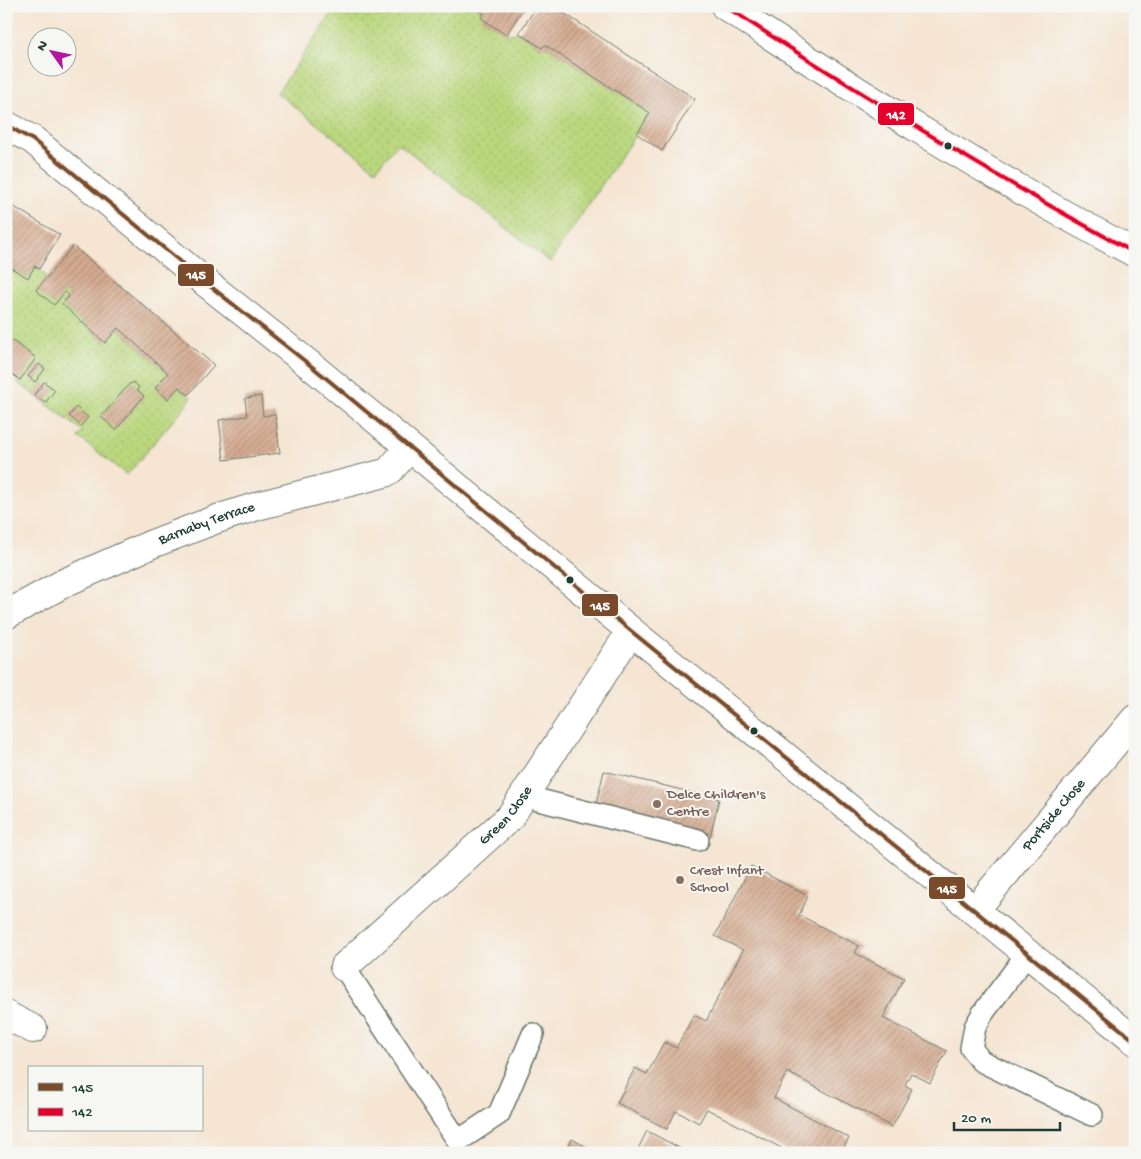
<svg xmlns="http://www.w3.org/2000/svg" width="1141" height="1159" font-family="'Gochi Hand',sans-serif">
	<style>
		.garden { fill: url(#garden-dots); stroke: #6c8a58 }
		.building { fill: url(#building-hatch) }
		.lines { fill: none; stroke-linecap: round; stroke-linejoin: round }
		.lane-casing { stroke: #6a786b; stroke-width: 24 }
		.street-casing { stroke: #6a786b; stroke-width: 30 }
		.secondary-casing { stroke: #6a786b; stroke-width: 30 }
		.lane { stroke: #fff; stroke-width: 21 }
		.street { stroke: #fff; stroke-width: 28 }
		.secondary { stroke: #fff; stroke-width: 28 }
		.bus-1-casing { stroke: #f6f6f2; stroke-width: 8 }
		.bus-2-casing { stroke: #f6f6f2; stroke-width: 8 }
		.bus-1 { stroke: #7a4b2a; stroke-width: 4 }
		.bus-2 { stroke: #e4002b; stroke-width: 4 }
		.bus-dot { fill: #1f3d34; stroke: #f6f6f2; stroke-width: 2 }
		.education-dot { fill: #8d6e63; stroke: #f6f6f2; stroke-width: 2 }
		.labels { text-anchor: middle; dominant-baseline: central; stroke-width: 4; stroke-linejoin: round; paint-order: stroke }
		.street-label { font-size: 15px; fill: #1f3d34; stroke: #f6f6f2 }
		.education-label { font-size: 15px; fill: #785e54; stroke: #f6f6f2; text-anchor: start }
		.line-badge { stroke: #f6f6f2; stroke-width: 2 }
		.badge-label { font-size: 14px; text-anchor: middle; font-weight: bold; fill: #fff }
	</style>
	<defs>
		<pattern id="garden-dots" width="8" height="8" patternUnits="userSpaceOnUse" patternTransform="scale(1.25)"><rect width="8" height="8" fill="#b9d77d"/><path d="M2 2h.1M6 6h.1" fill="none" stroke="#9fb96d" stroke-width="1.8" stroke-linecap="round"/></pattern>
		<pattern id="building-hatch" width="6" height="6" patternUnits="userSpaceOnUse" patternTransform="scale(1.25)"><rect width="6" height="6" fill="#d6ac91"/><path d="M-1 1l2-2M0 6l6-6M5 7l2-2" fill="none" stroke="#ad8d77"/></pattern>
	</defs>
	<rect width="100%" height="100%" fill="#f6f6f2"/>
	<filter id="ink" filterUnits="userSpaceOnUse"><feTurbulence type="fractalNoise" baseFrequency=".02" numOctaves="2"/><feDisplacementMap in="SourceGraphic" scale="10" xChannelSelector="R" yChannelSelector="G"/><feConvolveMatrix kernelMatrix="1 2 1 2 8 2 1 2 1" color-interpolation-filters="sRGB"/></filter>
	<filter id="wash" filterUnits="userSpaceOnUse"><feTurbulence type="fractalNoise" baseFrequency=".0096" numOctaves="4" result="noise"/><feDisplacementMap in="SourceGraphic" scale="20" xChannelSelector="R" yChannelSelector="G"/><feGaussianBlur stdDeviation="1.12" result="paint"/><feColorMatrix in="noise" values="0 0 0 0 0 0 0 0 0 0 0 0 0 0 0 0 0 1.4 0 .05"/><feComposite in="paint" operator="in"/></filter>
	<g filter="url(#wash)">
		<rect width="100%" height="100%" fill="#f5e5d2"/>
		<g class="garden">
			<path d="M 337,6 L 474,6 L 484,13 L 481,18 L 506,34 L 519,33 L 542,48 L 545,45 L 650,113 L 550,262 L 398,143 L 376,170 L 277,93 Z"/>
			<path d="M 6,265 L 28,278 L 35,266 L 47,277 L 37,290 L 54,305 L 65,292 L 69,296 L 63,305 L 105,343 L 118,328 L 168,373 L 156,388 L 168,399 L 179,387 L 192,398 L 127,475 L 78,437 L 83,431 L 18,383 L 20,380 L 22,347 L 6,336 Z"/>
		</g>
		<g id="blocks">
			<g class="building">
				<path d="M 474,6 L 525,6 L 506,35 L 481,18 L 484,13 Z"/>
				<path d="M 537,6 L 553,6 L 695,99 L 662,151 L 637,134 L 650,113 L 545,45 L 542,48 L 519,33 Z"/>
				<path d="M 6,202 L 60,235 L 39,269 L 35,266 L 28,278 L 6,265 L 8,261 L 6,260 Z"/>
				<path d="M 73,246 L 214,365 L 188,395 L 179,387 L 168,399 L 155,388 L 168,373 L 118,328 L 105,343 L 62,304 L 69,296 L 65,292 L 54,305 L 36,290 Z"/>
				<path d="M 6,336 L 36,358 L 20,380 L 6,369 Z"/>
				<path d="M 39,364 L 45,369 L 35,382 L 28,376 Z"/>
				<path d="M 44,382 L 55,390 L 45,403 L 34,395 Z"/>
				<path d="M 133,382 L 139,387 L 137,390 L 144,396 L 116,430 L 101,417 L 130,383 L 131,384 Z"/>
				<path d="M 261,396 L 263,416 L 275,414 L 280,453 L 224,460 L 219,420 L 247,416 L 245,398 Z"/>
				<path d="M 76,407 L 88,417 L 81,426 L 69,416 Z"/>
				<path d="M 604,771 L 719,799 L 710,837 L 595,809 Z"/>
				<path d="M 751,866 L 808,896 L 799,915 L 859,946 L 855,953 L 904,978 L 883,1018 L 947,1051 L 930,1083 L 911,1073 L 905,1085 L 912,1089 L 892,1127 L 787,1072 L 774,1098 L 849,1138 L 841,1153 L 791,1153 L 707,1109 L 699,1123 L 676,1111 L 667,1129 L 617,1103 L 635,1068 L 647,1074 L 664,1042 L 676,1048 L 694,1015 L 706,1021 L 743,950 L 715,936 Z"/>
				<path d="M 647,1131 L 689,1153 L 636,1153 Z"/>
				<path d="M 572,1139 L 598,1153 L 566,1153 Z"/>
			</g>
		</g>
	</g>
	<g filter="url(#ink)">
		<use href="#blocks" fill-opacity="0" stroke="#6a786b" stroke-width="1"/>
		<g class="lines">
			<defs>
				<g id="lane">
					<path d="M 523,796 L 698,840"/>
					<path d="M 1027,954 L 983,1013 L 975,1027 L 971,1048 L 981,1061 L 1092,1115"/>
					<path d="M 344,967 L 458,1141 L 499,1114 L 533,1034"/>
				</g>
				<g id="street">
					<path d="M 6,125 L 33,140 L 210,286 L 315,369 L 631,631 L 1135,1041"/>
					<path id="s1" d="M 6,615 L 66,582 L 152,544 L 217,519 L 261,505 L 385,473 L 390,470 L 409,448"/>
					<path id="s2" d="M 974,911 L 1135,719"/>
					<path id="s3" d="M 344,967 L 510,817 L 631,631"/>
					<path d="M 6,1015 L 33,1029"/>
				</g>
				<path id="secondary" d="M 725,6 C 859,93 993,178 1135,253"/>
			</defs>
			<use href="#lane" class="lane-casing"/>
			<use href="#street" class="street-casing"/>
			<use href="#secondary" class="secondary-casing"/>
			<use href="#lane" class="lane"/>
			<use href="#street" class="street"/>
			<use href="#secondary" class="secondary"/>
			<defs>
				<path id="bus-1" d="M 6,125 L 33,140 L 210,286 L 315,369 L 631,631 L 1135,1041"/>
				<path id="bus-2" d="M 725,6 C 859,93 994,177 1135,253"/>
			</defs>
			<use href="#bus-1" class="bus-1-casing"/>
			<use href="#bus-2" class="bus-2-casing"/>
			<use href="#bus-1" class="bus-1"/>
			<use href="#bus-2" class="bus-2"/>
		</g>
	</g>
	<g class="bus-dot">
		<circle cx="948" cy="146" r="4.5"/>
		<circle cx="570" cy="580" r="4.5"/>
		<circle cx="754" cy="731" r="4.5"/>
	</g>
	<g class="education-dot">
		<circle cx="657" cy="804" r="5"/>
		<circle cx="680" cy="880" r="5"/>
	</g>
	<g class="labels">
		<g class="street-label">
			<text stroke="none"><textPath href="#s1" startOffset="221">Barnaby Terrace</textPath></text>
			<text stroke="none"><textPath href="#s3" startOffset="222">Green Close</textPath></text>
			<text stroke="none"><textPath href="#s2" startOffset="125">Portside Close</textPath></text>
		</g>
		<g class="education-label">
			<text x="667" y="795">Delce Children's<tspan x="667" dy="17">Centre</tspan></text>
			<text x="690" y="871">Crest Infant<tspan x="690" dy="17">School</tspan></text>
		</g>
	</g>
	<g class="line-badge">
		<rect x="877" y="102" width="38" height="24" rx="5" fill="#e4002b"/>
		<rect x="177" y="263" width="38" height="24" rx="5" fill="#7a4b2a"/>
		<rect x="581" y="593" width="38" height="24" rx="5" fill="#7a4b2a"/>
		<rect x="928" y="876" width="38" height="24" rx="5" fill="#7a4b2a"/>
	</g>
	<g class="badge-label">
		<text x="896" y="119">142</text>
		<text x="196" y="279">145</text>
		<text x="600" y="610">145</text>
		<text x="947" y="893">145</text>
	</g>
	<rect width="1141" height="1159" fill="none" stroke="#f6f6f2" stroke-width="25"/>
	<rect x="28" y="1066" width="175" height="65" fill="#f6f6f2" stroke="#a0aca6"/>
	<rect x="38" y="1083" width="25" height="8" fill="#7a4b2a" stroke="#a0aca6"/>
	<text x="72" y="1092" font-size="15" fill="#1f3d34">145</text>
	<rect x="38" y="1108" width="25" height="8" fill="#e4002b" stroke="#a0aca6"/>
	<text x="72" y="1116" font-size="15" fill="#1f3d34">142</text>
	<g transform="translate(52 52) rotate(303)"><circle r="24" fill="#f6f6f2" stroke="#a0aca6"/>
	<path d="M0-4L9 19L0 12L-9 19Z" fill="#b5179e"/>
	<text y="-8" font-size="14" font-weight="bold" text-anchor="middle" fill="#1f3d34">N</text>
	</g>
	<path d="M954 1122v8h106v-8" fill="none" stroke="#1f3d34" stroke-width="2.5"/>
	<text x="961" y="1122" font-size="15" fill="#1f3d34" stroke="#f6f6f2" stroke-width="4" paint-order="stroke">20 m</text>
</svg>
